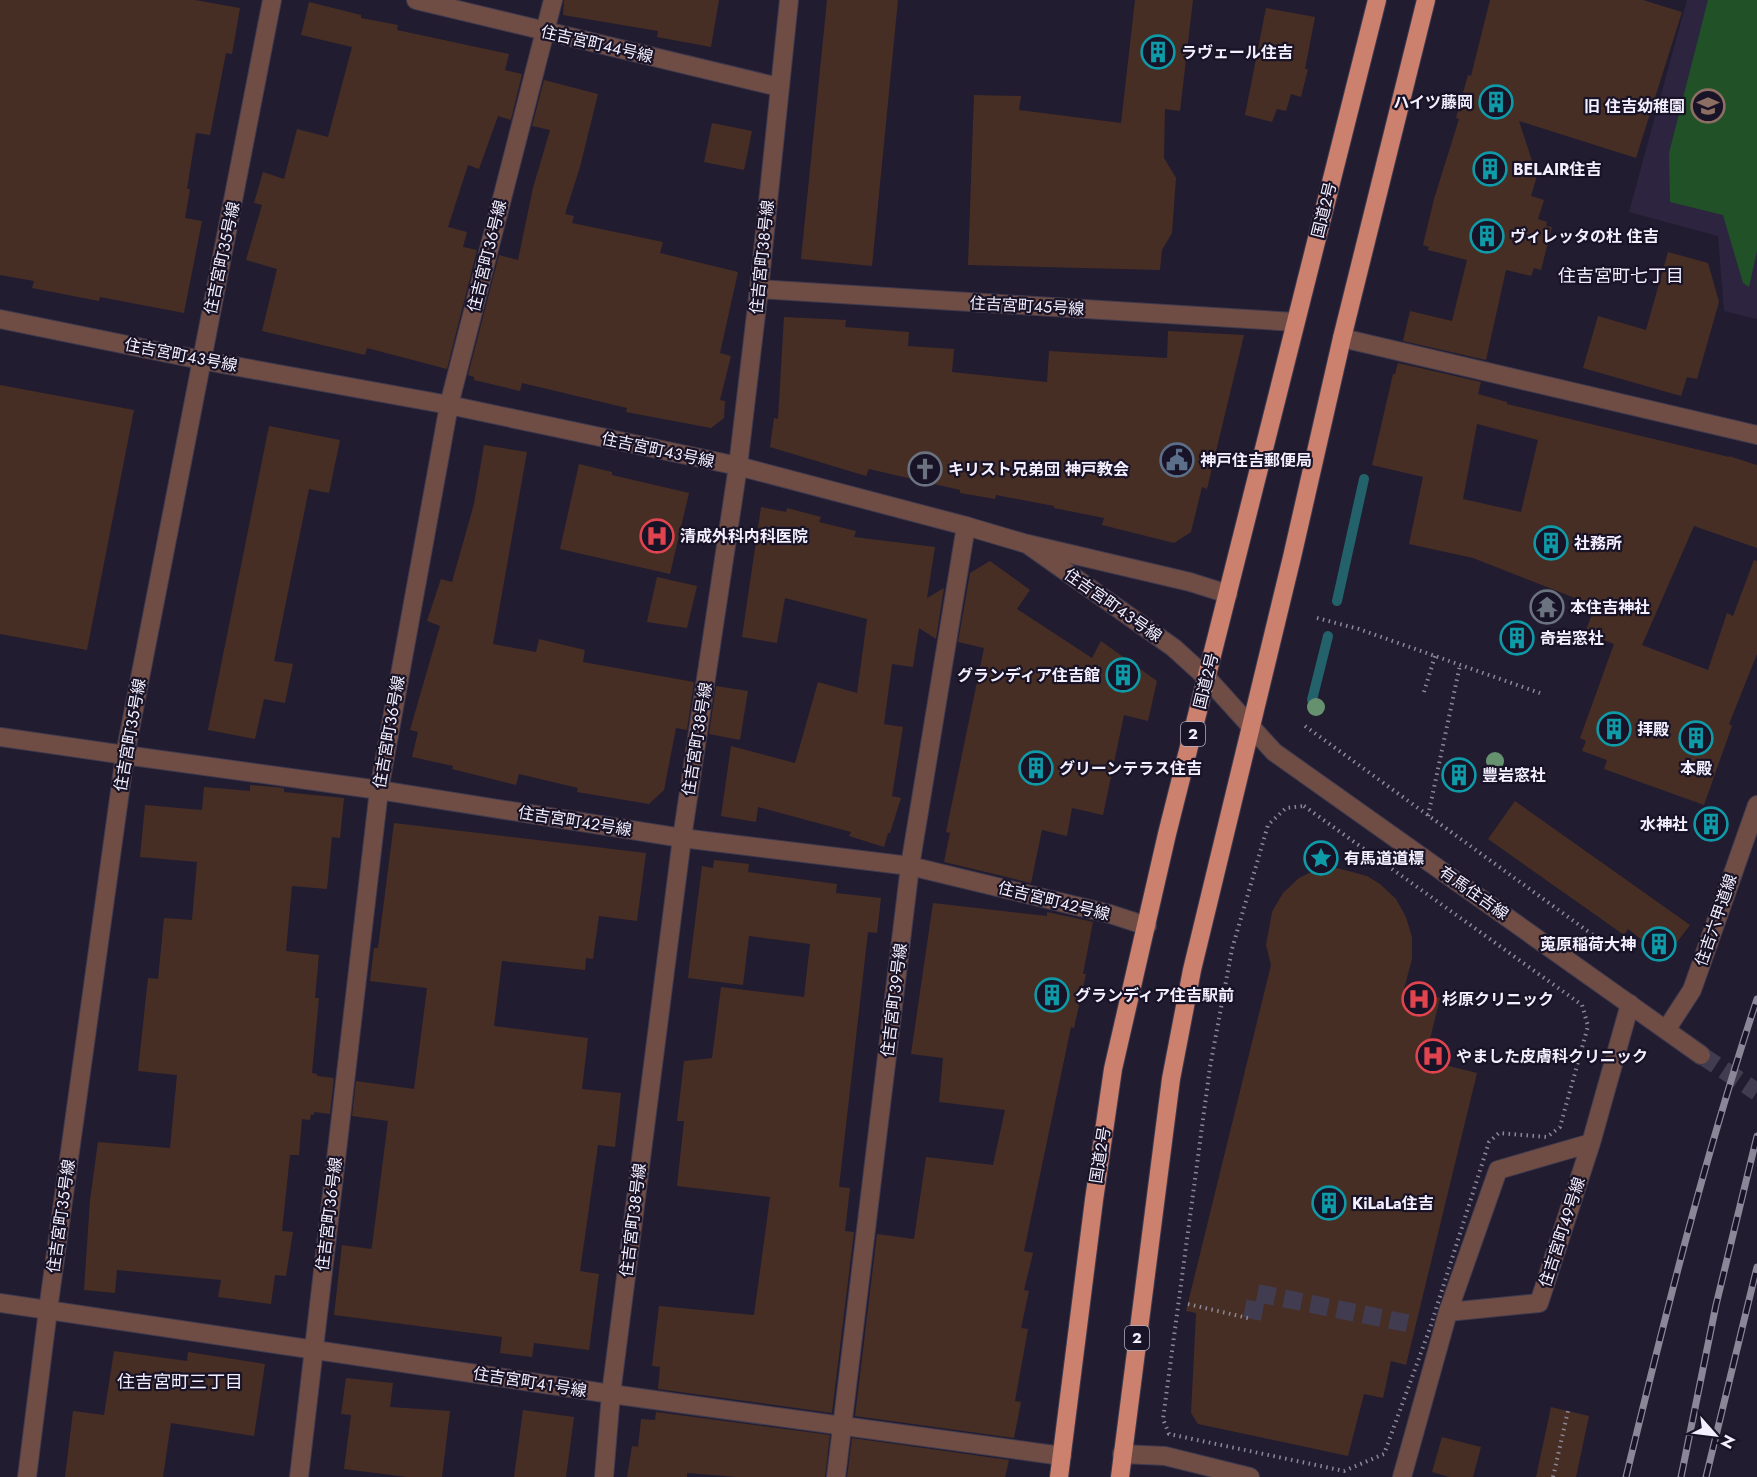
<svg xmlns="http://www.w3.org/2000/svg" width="1757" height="1477" font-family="Jost,'Noto Sans JP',sans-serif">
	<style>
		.built { fill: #2d2540 }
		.green { fill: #215127 }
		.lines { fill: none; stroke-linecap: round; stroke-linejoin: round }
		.stream { stroke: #23616b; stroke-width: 10 }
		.building { fill: #462e24; fill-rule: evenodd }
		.pedestrian-tunnel { stroke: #413c50; stroke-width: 18; stroke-dasharray: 18 9; stroke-linecap: butt }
		.tertiary-tunnel { stroke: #413c50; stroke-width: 18; stroke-dasharray: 18 9; stroke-linecap: butt }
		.service-casing { stroke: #3f3a4e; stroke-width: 20 }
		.minor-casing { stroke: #3f3a4e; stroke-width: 20 }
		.tertiary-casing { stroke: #3f3a4e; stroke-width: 20 }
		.trunk-casing { stroke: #3f3a4e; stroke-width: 20 }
		.path { stroke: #8d8899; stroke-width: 4; stroke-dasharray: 1.5 4.5; stroke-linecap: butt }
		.service { stroke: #6f4d45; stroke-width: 18 }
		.minor { stroke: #6f4d45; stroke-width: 18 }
		.tertiary { stroke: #6f4d45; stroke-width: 18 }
		.trunk { stroke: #cc806e; stroke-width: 18 }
		.rail-casing { stroke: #8b8698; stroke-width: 7 }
		.rail { stroke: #191327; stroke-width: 4.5; stroke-dasharray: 14; stroke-linecap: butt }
		.tree { fill: #65916f }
		.labels { text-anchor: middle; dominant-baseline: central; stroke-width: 4.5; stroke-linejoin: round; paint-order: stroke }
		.shield { fill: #191327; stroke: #b2adbe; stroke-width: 1.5 }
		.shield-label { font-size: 15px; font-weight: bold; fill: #f3effe }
		.street-label { font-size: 16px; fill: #f3effe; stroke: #191327 }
		.poi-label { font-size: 16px; font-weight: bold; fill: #f3effe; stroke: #191327; text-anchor: start }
		.neighbourhood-label { font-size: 18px; fill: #f3effe; stroke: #191327 }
	</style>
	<rect width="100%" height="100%" fill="#221c31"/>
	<path class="built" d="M 1687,0 L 1757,0 L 1757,319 L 1724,311 L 1718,236 L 1629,212 Z"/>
	<path class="green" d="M 1708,0 L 1757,0 L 1757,251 L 1749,287 L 1743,283 L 1723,215 L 1670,202 L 1669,153 Z"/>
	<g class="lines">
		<g class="stream">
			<path d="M 1337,601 L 1364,479"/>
			<path d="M 1312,700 L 1328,636"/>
		</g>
	</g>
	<g class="building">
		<path d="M 0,0 L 195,0 L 240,8 L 232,54 L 226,53 L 210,135 L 196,133 L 187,189 L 190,189 L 185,218 L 202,221 L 184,313 L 100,297 L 99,301 L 32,288 L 34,281 L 0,275 Z"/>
		<path d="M 564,0 L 719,0 L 711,47 L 657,37 L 658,31 L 563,15 Z"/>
		<path d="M 827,0 L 898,0 L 872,266 L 801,259 Z"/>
		<path d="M 1135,0 L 1193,0 L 1180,111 L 1165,109 L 1164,158 L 1176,178 L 1172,233 L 1162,250 L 1160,270 L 968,265 L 974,95 L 1021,96 L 1019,110 L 1121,123 Z"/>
		<path d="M 1490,0 L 1643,0 L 1682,12 L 1636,158 L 1519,121 L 1537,176 L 1531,196 L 1544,200 L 1538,219 L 1547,222 L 1546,226 L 1552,227 L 1541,270 L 1534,268 L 1531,276 L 1506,270 L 1486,360 L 1403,341 L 1410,311 L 1452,321 L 1467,260 L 1428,250 L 1429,247 L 1423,245 L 1434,199 L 1459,119 L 1456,118 L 1468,75 L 1471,76 Z"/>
		<path d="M 309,2 L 361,15 L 361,18 L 398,25 L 397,30 L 509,54 L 505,70 L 522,74 L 511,120 L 498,116 L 479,169 L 468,165 L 448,227 L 467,232 L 463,247 L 477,250 L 447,369 L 367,348 L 365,355 L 262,331 L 277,269 L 246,260 L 262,205 L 254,203 L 263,172 L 284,179 L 297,129 L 328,137 L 352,47 L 301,35 Z"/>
		<path d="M 1266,8 L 1315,17 L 1305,69 L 1308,69 L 1301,97 L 1291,94 L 1286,111 L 1277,109 L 1272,122 L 1245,115 Z"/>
		<path d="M 544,80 L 598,94 L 580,167 L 565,214 L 574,216 L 572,223 L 663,242 L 660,253 L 738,272 L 720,353 L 731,356 L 720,400 L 725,401 L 724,418 L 711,428 L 626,412 L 627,408 L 522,383 L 520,391 L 474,380 L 474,377 L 468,375 L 499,255 L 518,260 L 533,188 L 550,130 L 532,126 Z"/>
		<path d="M 712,123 L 752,131 L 744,170 L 704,162 Z"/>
		<path d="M 1668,252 L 1708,263 L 1719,302 L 1697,379 L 1687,377 L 1681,396 L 1583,368 L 1598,316 L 1646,330 Z"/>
		<path d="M 784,317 L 846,320 L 845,327 L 909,332 L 908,346 L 954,349 L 952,372 L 1047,382 L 1049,351 L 1167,358 L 1168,331 L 1244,335 L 1207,489 L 1202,487 L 1191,532 L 1174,543 L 1102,525 L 1104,518 L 1054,508 L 1054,506 L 996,495 L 995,499 L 960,493 L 960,490 L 869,469 L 866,476 L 770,447 L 774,418 L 778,419 Z"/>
		<path d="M 1398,363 L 1481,382 L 1478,394 L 1507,402 L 1507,404 L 1729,457 L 1729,456 L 1757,465 L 1757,548 L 1694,526 L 1642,645 L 1708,670 L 1727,613 L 1733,616 L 1754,560 L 1757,561 L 1757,654 L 1729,724 L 1732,726 L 1704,805 L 1604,769 L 1607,760 L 1582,751 L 1586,741 L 1580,738 L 1614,644 L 1585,633 L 1595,606 L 1473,558 L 1409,544 L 1423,477 L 1372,465 L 1393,374 L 1395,374 ZM 1477,424 L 1538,440 L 1521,512 L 1463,499 Z"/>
		<path d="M 0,385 L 134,410 L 87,650 L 0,634 Z"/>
		<path d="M 269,426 L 340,440 L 329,493 L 309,489 L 274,661 L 293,664 L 285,703 L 264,699 L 255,739 L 208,730 Z"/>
		<path d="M 484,445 L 527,452 L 493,644 L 536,652 L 539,639 L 585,650 L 583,662 L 694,682 L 687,730 L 676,728 L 664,790 L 649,804 L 577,792 L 578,788 L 519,774 L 516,785 L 452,769 L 453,766 L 412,757 L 418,732 L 410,730 L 440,626 L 427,621 L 441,579 L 452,582 L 474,504 Z"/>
		<path d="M 579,464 L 612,472 L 612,475 L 689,493 L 670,574 L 560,549 Z"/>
		<path d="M 761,507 L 786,512 L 787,508 L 821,517 L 819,522 L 856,531 L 854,537 L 935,547 L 927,598 L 944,588 L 936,639 L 919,628 L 913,667 L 892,664 L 884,724 L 903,727 L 892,796 L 901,798 L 890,833 L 888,833 L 884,847 L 849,836 L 851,832 L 758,807 L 756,822 L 721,816 L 731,746 L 795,763 L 818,682 L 857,693 L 867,619 L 785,598 L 777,643 L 742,637 Z"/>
		<path d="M 990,561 L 1030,590 L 1017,609 L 1092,658 L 1101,641 L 1157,681 L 1148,721 L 1124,715 L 1103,815 L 1072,808 L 1067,836 L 1042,830 L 1031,883 L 944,862 L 950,833 L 946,832 L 984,648 L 958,642 L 970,573 Z"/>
		<path d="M 657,577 L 697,586 L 687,628 L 647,622 Z"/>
		<path d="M 716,686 L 748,691 L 740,740 L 709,734 Z"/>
		<path d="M 250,785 L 284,788 L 284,792 L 344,798 L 340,838 L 332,837 L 327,889 L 292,886 L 286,951 L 319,955 L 315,998 L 319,998 L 312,1073 L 317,1074 L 317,1076 L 334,1078 L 330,1114 L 314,1112 L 314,1115 L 311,1114 L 310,1120 L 302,1119 L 299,1155 L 290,1155 L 282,1231 L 293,1232 L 286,1276 L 275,1275 L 271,1304 L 218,1297 L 221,1280 L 117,1270 L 115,1293 L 84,1290 L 90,1200 L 98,1142 L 170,1148 L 177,1075 L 138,1071 L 148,978 L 158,979 L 164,918 L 192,920 L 197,862 L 140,857 L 145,805 L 202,810 L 204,787 L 250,791 Z"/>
		<path d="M 1515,801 L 1690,925 L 1665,958 L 1628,929 L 1624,935 L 1488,839 Z"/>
		<path d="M 394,823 L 646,853 L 637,921 L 599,916 L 593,959 L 586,958 L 585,970 L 502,961 L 494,1026 L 588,1038 L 582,1089 L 621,1093 L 615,1147 L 598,1145 L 580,1271 L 599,1274 L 589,1350 L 534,1343 L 532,1357 L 500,1353 L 502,1337 L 334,1315 L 342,1245 L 371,1249 L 372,1246 L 388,1121 L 352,1116 L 356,1081 L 414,1089 L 427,988 L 370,981 L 374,948 L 378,948 Z"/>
		<path d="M 714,860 L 749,864 L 748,872 L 837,884 L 836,893 L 881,898 L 877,933 L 868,932 L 839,1187 L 850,1188 L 845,1231 L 854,1232 L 832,1413 L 658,1389 L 660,1367 L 652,1366 L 659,1306 L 754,1315 L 770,1197 L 677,1186 L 684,1121 L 677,1121 L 684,1061 L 712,1058 L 721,987 L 804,997 L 810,944 L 749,936 L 743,985 L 688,978 L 702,866 L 713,868 Z"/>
		<path d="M 1337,868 L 1367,876 L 1380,884 L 1396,899 L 1406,917 L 1412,937 L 1412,959 L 1404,989 L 1440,998 L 1425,1060 L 1477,1073 L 1406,1365 L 1391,1361 L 1383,1398 L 1364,1394 L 1348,1456 L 1198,1424 L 1191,1413 L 1196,1313 L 1186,1311 L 1271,965 L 1266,945 L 1272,912 L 1283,893 L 1299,878 L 1311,872 Z"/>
		<path d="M 933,903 L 1047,916 L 1047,912 L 1093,922 L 1083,974 L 1086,974 L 1074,1028 L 1071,1027 L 1024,1251 L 1033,1253 L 1024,1290 L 1029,1291 L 1021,1328 L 1028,1329 L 1015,1401 L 1021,1402 L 1014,1438 L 855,1416 L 877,1234 L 914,1239 L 926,1157 L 993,1165 L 1005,1110 L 939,1102 L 943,1058 L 911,1054 Z"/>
		<path d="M 114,1351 L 187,1361 L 188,1352 L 265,1364 L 254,1436 L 171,1423 L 163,1477 L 65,1477 L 73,1411 L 104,1415 Z"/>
		<path d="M 346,1378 L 393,1383 L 390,1407 L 450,1411 L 442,1477 L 407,1477 L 344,1469 L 351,1415 L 341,1414 Z"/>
		<path d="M 1551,1407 L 1589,1416 L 1576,1477 L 1536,1477 Z"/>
		<path d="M 523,1410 L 574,1417 L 566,1477 L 514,1477 Z"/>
		<path d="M 656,1412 L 830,1435 L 825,1477 L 737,1477 L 687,1473 L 687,1477 L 627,1477 L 632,1446 L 638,1447 L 641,1419 L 655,1420 Z"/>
		<path d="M 1442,1437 L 1481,1447 L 1473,1477 L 1449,1477 L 1432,1472 Z"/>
		<path d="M 852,1438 L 1009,1460 L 1005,1477 L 847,1477 Z"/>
	</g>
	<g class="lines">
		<path class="pedestrian-tunnel" d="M 1252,1319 L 1257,1293 L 1416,1325"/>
		<path class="tertiary-tunnel" d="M 1701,1055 L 1757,1092"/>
		<defs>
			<path id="service" d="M 0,737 L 125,755"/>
			<g id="minor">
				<path d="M 416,0 L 779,87"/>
				<path d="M 759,289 L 1295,322"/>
				<path d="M 1342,338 L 1757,435"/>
				<path d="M 1028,544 L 1190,582 L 1228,594"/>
				<path d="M 125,755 L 379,790 L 682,838 L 910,866 L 1110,914 L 1147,926"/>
				<path d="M 1666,1030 L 1692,990 L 1757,805"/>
				<path d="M 1591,1143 L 1498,1170 L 1448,1312 L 1539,1303 L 1591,1143 L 1630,1004"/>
				<path d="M 0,1303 L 611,1394 L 1062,1456"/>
				<path d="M 1122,1454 L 1165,1456 L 1250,1477"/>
				<path d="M 27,1477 L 48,1310 L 125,755 L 272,0"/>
				<path d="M 299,1477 L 379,790 L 449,405 L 553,0"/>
				<path d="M 604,1477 L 611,1394 L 682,838 L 738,466 L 759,289 L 789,0"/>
				<path d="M 836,1477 L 910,866 L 966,526"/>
				<path d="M 1402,1477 L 1448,1312"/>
			</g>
			<path id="tertiary" d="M 0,319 L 201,360 L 449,405 L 738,466 L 966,526 L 1027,544 L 1174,648 L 1207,678 L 1274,752 L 1701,1055"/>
			<g id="trunk">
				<path d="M 1059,1477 L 1094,1200 L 1113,1069 L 1167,834 L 1377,0"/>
				<path d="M 1120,1477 L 1171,1079 L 1192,970 L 1292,557 L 1342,338 L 1426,0"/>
			</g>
		</defs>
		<use href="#service" class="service-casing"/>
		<use href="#minor" class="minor-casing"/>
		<use href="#tertiary" class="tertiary-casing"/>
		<use href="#trunk" class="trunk-casing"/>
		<g class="path">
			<path d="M 1317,618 L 1359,629 L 1540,693"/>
			<path d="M 1424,692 L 1435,656"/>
			<path d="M 1305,726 L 1615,951"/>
			<path d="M 1304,806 L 1582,1005 L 1588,1026 L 1560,1127 L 1547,1137 L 1499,1133 L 1489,1142 L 1430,1328 L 1384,1454 L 1344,1471 L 1169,1434 L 1163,1419 L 1210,1067 L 1232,949 L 1268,825 L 1286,808 Z"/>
			<path d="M 1428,816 L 1460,665"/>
			<path d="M 1188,1304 L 1252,1319"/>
			<path d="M 1553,1477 L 1568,1411"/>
		</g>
		<use href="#service" class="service"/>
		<use href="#minor" class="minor"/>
		<use href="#tertiary" class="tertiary"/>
		<use href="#trunk" class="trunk"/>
		<defs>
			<g id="rail">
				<path d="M 1626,1477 C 1665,1316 1705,1156 1757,999"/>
				<path d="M 1681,1477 L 1716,1305 L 1757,1136"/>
				<path d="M 1706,1477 L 1757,1267"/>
			</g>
		</defs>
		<use href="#rail" class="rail-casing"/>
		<use href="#rail" class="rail"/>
	</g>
	<g class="tree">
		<circle cx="1316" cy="707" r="9"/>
		<circle cx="1495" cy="761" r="9"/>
	</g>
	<defs>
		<symbol id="building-ring" viewBox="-11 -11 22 22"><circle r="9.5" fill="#191327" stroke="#0f9aa8" stroke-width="1.5"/><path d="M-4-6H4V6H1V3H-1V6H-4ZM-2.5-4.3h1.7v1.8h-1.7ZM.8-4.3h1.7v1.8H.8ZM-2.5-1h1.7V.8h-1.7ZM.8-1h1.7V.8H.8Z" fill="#0f9aa8"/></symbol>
		<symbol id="school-ring" viewBox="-11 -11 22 22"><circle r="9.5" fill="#191327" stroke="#8d6e63" stroke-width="1.5"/><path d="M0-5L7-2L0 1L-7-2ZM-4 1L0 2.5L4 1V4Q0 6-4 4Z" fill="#8d6e63"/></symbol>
		<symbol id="civic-ring" viewBox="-11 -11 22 22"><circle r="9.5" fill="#191327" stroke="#5c6f8a" stroke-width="1.5"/><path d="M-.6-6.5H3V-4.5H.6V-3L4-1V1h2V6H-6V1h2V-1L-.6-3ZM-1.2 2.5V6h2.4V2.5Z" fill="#5c6f8a"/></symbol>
		<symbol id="church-ring" viewBox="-11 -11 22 22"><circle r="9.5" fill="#191327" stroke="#6b7280" stroke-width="1.5"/><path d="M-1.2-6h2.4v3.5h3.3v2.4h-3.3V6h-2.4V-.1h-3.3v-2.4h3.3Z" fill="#6b7280"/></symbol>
		<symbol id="hospital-ring" viewBox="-11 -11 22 22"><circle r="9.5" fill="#191327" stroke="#e0444e" stroke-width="1.5"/><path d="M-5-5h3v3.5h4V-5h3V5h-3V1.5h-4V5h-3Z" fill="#e0444e"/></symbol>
		<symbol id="temple-ring" viewBox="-11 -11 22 22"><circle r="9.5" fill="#191327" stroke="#6b7280" stroke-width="1.5"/><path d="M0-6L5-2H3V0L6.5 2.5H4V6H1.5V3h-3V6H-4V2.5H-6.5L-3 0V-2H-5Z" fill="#6b7280"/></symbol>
		<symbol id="sight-ring" viewBox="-11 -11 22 22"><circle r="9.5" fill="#191327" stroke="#0f9aa8" stroke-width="1.5"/><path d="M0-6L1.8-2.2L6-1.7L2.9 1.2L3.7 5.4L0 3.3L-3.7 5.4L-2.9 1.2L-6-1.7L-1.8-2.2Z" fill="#0f9aa8"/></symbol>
	</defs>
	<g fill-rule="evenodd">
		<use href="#building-ring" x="1139" y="33" width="38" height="38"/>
		<use href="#building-ring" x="1477" y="83" width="38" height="38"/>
		<use href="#school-ring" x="1689" y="87" width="38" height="38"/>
		<use href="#building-ring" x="1471" y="150" width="38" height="38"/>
		<use href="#building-ring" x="1468" y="217" width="38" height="38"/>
		<use href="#civic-ring" x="1158" y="441" width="38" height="38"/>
		<use href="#church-ring" x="906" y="450" width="38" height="38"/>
		<use href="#hospital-ring" x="638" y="517" width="38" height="38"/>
		<use href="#building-ring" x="1532" y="524" width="38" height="38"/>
		<use href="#temple-ring" x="1528" y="588" width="38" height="38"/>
		<use href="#building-ring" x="1498" y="619" width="38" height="38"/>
		<use href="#building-ring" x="1104" y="656" width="38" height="38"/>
		<use href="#building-ring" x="1595" y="710" width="38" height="38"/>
		<use href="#building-ring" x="1677" y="719" width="38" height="38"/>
		<use href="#building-ring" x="1017" y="749" width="38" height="38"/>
		<use href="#building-ring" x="1440" y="756" width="38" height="38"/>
		<use href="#building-ring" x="1692" y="805" width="38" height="38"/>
		<use href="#sight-ring" x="1302" y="839" width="38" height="38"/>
		<use href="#building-ring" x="1640" y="925" width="38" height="38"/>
		<use href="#building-ring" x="1033" y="976" width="38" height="38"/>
		<use href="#hospital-ring" x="1400" y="980" width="38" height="38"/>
		<use href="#hospital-ring" x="1414" y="1037" width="38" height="38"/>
		<use href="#building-ring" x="1310" y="1184" width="38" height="38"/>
	</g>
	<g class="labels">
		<g class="shield">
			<rect x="1181" y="722" width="24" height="24" rx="4.5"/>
			<rect x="1125" y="1326" width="24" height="24" rx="4.5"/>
		</g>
		<g class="shield-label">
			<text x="1193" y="734">2</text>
			<text x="1137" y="1338">2</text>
		</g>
		<g class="street-label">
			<text transform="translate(597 44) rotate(13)">住吉宮町４４号線</text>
			<text transform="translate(1324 210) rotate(-76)">国道2号</text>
			<text transform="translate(487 256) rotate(-76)">住吉宮町３６号線</text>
			<text transform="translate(762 257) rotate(-84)">住吉宮町３８号線</text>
			<text transform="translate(222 258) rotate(-78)">住吉宮町３５号線</text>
			<text transform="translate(1027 306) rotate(3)">住吉宮町４５号線</text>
			<text transform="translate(181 355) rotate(11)">住吉宮町４３号線</text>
			<text transform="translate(658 450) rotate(12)">住吉宮町４３号線</text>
			<text transform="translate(1113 605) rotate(35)">住吉宮町４３号線</text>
			<text transform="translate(1206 681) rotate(-76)">国道2号</text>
			<text transform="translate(389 732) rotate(-80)">住吉宮町３６号線</text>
			<text transform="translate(130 735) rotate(-80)">住吉宮町３５号線</text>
			<text transform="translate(697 739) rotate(-81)">住吉宮町３８号線</text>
			<text transform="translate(575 821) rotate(9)">住吉宮町４２号線</text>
			<text transform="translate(1474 893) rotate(35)">有馬住吉線</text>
			<text transform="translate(1054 901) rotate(14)">住吉宮町４２号線</text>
			<text transform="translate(1716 920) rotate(-71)">住吉六甲道線</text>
			<text transform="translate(894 1000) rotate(-83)">住吉宮町３９号線</text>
			<text transform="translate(1100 1155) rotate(-81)">国道2号</text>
			<text transform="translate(329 1214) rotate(-83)">住吉宮町３６号線</text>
			<text transform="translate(61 1216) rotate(-82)">住吉宮町３５号線</text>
			<text transform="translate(633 1220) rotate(-83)">住吉宮町３８号線</text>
			<text transform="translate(1562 1232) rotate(-72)">住吉宮町４９号線</text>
			<text transform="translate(530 1382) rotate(9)">住吉宮町４１号線</text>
		</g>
		<g class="poi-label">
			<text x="1181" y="52">ラヴェール住吉</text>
			<text x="1473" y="102" text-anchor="end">ハイツ藤岡</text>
			<text x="1685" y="106" text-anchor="end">旧 住吉幼稚園</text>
			<text x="1513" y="169">BELAIR住吉</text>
			<text x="1510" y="236">ヴィレッタの杜 住吉</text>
			<text x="1200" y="460">神戸住吉郵便局</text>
			<text x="948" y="469">キリスト兄弟団 神戸教会</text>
			<text x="680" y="536">清成外科内科医院</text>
			<text x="1574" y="543">社務所</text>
			<text x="1570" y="607">本住吉神社</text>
			<text x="1540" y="638">奇岩窓社</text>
			<text x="1100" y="675" text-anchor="end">グランディア住吉館</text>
			<text x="1637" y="729">拝殿</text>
			<text x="1059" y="768">グリーンテラス住吉</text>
			<text x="1696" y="768" text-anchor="middle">本殿</text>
			<text x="1482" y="775">豐岩窓社</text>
			<text x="1688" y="824" text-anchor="end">水神社</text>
			<text x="1344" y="858">有馬道道標</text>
			<text x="1636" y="944" text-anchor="end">莵原稲荷大神</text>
			<text x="1075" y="995">グランディア住吉駅前</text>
			<text x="1442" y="999">杉原クリニック</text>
			<text x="1456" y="1056">やました皮膚科クリニック</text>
			<text x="1352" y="1203">KiLaLa住吉</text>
		</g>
		<g class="neighbourhood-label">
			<text x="1621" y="276">住吉宮町七丁目</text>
			<text x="180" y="1382">住吉宮町三丁目</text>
		</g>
	</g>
	<g transform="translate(1715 1435) rotate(118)" stroke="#191327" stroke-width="4.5" paint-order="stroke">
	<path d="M0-4.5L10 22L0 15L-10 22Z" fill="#f3effe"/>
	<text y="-9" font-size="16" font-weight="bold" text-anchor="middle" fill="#f3effe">N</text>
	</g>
</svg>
